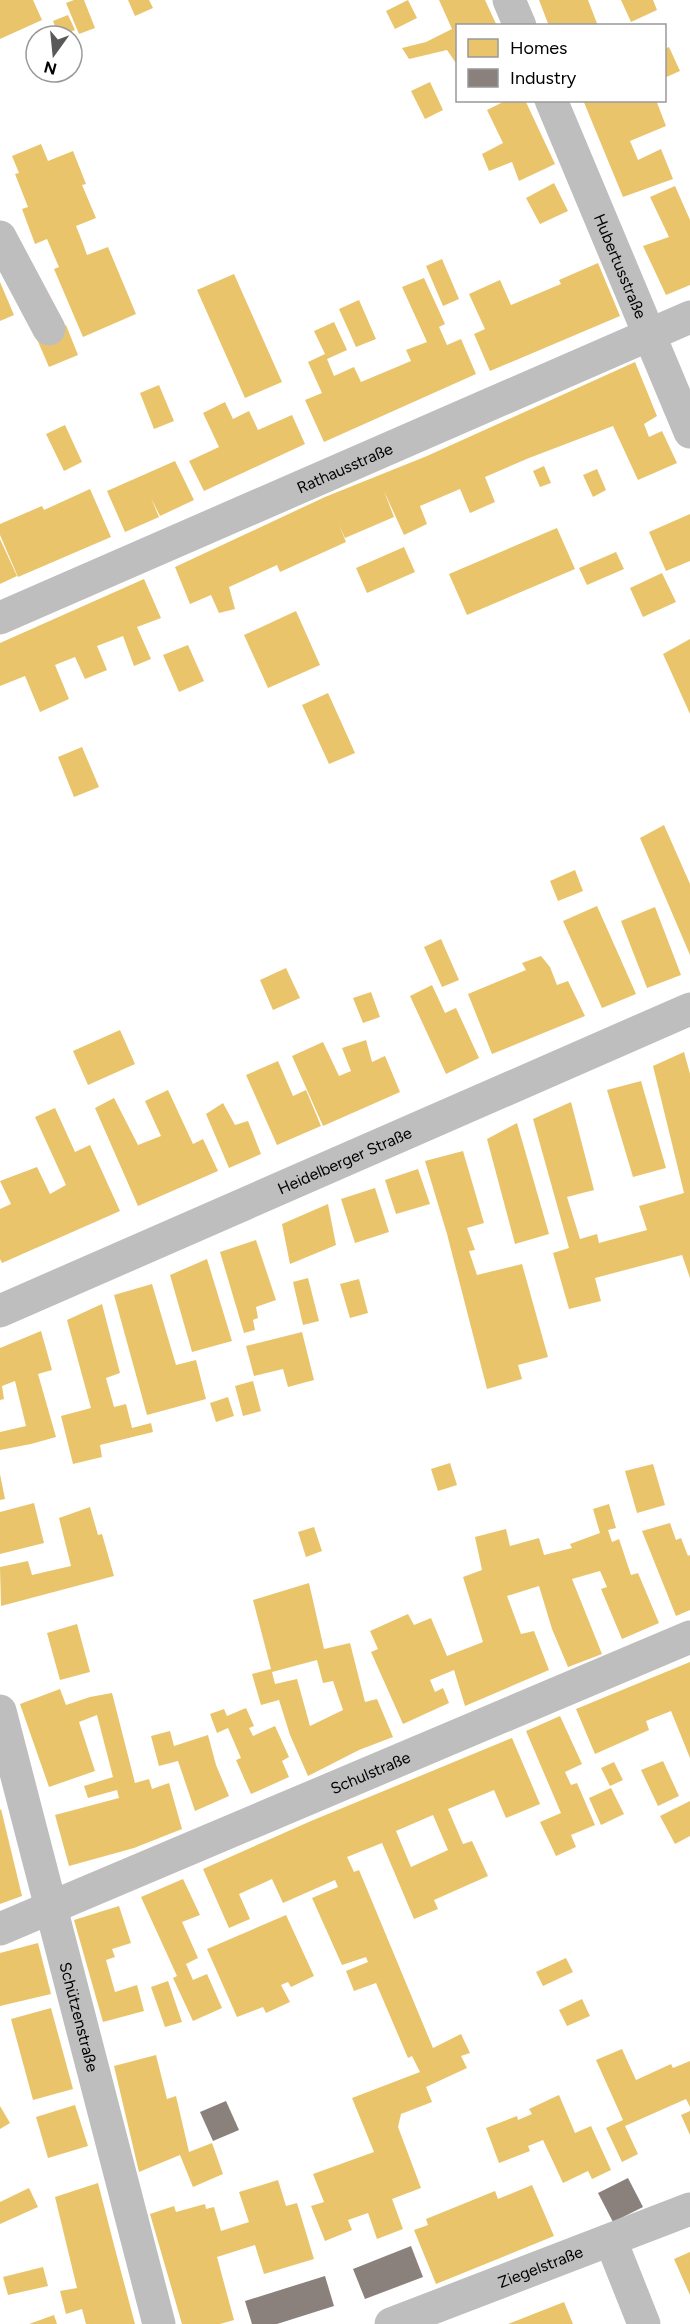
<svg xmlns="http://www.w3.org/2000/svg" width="690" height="2324" font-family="Figtree,sans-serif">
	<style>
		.homes { fill: #e9c46a; fill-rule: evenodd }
		.industry { fill: #8a817c }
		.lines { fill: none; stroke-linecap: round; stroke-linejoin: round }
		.minor { stroke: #bebebe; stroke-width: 33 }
		.labels { text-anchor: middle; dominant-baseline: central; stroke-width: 6; stroke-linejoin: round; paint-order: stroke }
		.street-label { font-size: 16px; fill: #000; stroke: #fff }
	</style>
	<rect width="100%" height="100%" fill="#fff"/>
	<g class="homes">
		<path d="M 0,0 L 33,0 L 42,20 L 0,39 Z"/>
		<path d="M 74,0 L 84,0 L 95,28 L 79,34 L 66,3 Z"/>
		<path d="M 128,0 L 149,0 L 153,8 L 135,16 Z"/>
		<path d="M 408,0 L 417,18 L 395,29 L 386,11 Z"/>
		<path d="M 439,0 L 485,0 L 497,26 L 458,26 L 458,66 L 447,50 L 409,59 L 402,48 L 426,42 L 452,29 Z"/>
		<path d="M 539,0 L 588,0 L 598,26 L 549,26 Z"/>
		<path d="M 621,0 L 653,0 L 657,10 L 631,22 Z"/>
		<path d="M 68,15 L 75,30 L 59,36 L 53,21 Z"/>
		<path d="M 669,47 L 680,71 L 664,78 L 664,49 Z"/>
		<path d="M 430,82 L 443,110 L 425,119 L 411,91 Z"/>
		<path d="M 507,100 L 525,100 L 555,164 L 519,181 L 512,162 L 489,171 L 482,154 L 503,143 L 487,110 Z"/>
		<path d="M 583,100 L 656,100 L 666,126 L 630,141 L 638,160 L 661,149 L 673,179 L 623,197 Z"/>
		<path d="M 41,144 L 48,161 L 73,151 L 86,184 L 82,185 L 96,218 L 76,226 L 82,241 L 87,255 L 108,247 L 136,314 L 83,337 L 54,269 L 59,267 L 47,239 L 35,244 L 22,209 L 28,207 L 15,174 L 19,173 L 12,156 Z"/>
		<path d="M 554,183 L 568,211 L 540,224 L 526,198 Z"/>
		<path d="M 675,186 L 690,220 L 690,285 L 666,295 L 643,246 L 669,237 L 650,197 Z"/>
		<path d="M 442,259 L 459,299 L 443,306 L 426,266 Z"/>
		<path d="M 598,263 L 620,316 L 490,371 L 474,334 L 485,329 L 469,294 L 500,280 L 511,305 L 561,284 L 559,280 Z"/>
		<path d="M 234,274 L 282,382 L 245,398 L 197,290 Z"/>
		<path d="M 424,278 L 445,324 L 439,327 L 447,345 L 461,339 L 476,374 L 324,442 L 305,400 L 322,393 L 308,362 L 325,354 L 314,331 L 334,322 L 347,350 L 327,359 L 334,376 L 354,367 L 361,382 L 411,361 L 406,350 L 427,342 L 402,287 Z"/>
		<path d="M 0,282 L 14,315 L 0,321 Z"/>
		<path d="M 359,300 L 376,339 L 356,347 L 339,309 Z"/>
		<path d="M 66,325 L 78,355 L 49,367 L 36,337 Z"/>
		<path d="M 635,362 L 657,416 L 644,424 L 649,437 L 662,431 L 677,463 L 638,480 L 613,426 L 529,458 L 485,477 L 495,502 L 470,513 L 460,489 L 420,506 L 427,524 L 404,535 L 384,491 L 394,517 L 345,538 L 339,525 L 346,542 L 280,572 L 277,565 L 229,587 L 235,609 L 219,613 L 211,595 L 190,604 L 175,567 L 325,497 L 427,456 Z"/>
		<path d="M 159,385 L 174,421 L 154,429 L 140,393 Z"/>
		<path d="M 225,402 L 233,419 L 249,411 L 258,430 L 292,415 L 305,444 L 204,491 L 189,461 L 219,447 L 203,413 Z"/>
		<path d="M 65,425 L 82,462 L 64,471 L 46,434 Z"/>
		<path d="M 175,461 L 194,500 L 160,516 L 151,498 L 159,517 L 125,532 L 107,491 Z"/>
		<path d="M 544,466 L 551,483 L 540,487 L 533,471 Z"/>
		<path d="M 597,469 L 606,490 L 593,497 L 583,475 Z"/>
		<path d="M 90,489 L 111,537 L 18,577 L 0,535 L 0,524 L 42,506 L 44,510 Z"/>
		<path d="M 690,514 L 690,561 L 666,571 L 649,532 Z"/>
		<path d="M 557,528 L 575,569 L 467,615 L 449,574 Z"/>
		<path d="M 0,539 L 17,576 L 0,584 Z"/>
		<path d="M 404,547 L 415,572 L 367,593 L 356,568 Z"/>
		<path d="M 616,552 L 624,569 L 587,585 L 579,568 Z"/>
		<path d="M 662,573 L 676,602 L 643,617 L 630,588 Z"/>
		<path d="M 144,579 L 161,618 L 137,627 L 151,659 L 134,666 L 123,636 L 97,646 L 107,670 L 85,679 L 75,657 L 55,665 L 69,699 L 40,712 L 25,676 L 0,686 L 0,643 Z"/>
		<path d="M 296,611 L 320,665 L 268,688 L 244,635 Z"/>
		<path d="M 690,639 L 690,714 L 663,654 Z"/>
		<path d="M 188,645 L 204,681 L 179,692 L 163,655 Z"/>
		<path d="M 328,693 L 355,753 L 329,764 L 302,705 Z"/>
		<path d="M 82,747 L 99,787 L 74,797 L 58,757 Z"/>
		<path d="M 664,825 L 690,884 L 690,955 L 640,838 Z"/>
		<path d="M 575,870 L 583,891 L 558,901 L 550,881 Z"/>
		<path d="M 597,906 L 636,994 L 602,1008 L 563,921 Z"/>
		<path d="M 655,907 L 681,975 L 647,988 L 621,921 Z"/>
		<path d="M 441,939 L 459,980 L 442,987 L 424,947 Z"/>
		<path d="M 541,956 L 550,967 L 557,985 L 568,981 L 585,1016 L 492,1054 L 468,994 L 526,970 L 522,963 Z"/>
		<path d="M 286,968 L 300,998 L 273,1010 L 260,980 Z"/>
		<path d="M 432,985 L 445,1013 L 456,1008 L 479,1058 L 446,1074 L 410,996 Z"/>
		<path d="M 371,992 L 380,1017 L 363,1023 L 353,998 Z"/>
		<path d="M 120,1030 L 135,1064 L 88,1085 L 73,1051 Z"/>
		<path d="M 366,1040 L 372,1062 L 385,1056 L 400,1092 L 323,1126 L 292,1056 L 323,1042 L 339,1076 L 351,1071 L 342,1048 Z"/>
		<path d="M 684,1052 L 690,1074 L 690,1278 L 682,1255 L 595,1278 L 601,1301 L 569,1309 L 553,1253 L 569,1248 L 533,1119 L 571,1102 L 594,1190 L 567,1197 L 580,1239 L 597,1234 L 599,1243 L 647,1230 L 639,1206 L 684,1193 L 653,1066 Z"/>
		<path d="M 278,1061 L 293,1096 L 306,1090 L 321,1126 L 277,1145 L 246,1075 Z"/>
		<path d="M 641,1081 L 666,1168 L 633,1177 L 607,1090 Z"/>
		<path d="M 168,1090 L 193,1144 L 203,1139 L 218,1171 L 138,1206 L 95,1108 L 114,1098 L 138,1145 L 161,1136 L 145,1101 Z"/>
		<path d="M 223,1103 L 235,1125 L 248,1121 L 261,1154 L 229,1168 L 206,1114 Z"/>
		<path d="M 55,1108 L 75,1152 L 90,1145 L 120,1211 L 2,1263 L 0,1259 L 0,1209 L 11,1204 L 0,1181 L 37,1167 L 50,1194 L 66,1185 L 35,1117 Z"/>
		<path d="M 517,1123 L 549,1234 L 515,1244 L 487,1139 Z"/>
		<path d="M 463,1151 L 484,1223 L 467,1228 L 475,1250 L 469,1251 L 477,1275 L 522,1264 L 548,1357 L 518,1365 L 522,1379 L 487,1389 L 447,1234 L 425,1161 Z"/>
		<path d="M 418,1169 L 430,1204 L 396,1214 L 385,1180 Z"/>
		<path d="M 375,1188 L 389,1232 L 355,1243 L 341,1199 Z"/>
		<path d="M 328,1204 L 336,1245 L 290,1264 L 282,1224 Z"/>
		<path d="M 256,1240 L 276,1300 L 256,1307 L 258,1318 L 253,1320 L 255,1330 L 244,1333 L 220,1252 Z"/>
		<path d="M 207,1259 L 232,1341 L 192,1352 L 170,1275 Z"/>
		<path d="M 308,1278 L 319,1321 L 303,1325 L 293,1282 Z"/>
		<path d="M 359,1279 L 368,1313 L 350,1318 L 340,1284 Z"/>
		<path d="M 152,1284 L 176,1365 L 196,1360 L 206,1399 L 147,1415 L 114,1295 Z"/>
		<path d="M 102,1304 L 120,1373 L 106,1378 L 114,1407 L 126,1404 L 132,1428 L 151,1423 L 153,1432 L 100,1445 L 102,1457 L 73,1464 L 61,1416 L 91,1408 L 67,1320 Z"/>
		<path d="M 41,1331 L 52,1370 L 38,1374 L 56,1437 L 31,1444 L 0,1450 L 0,1432 L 26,1426 L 15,1381 L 2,1386 L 4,1399 L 0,1400 L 0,1348 Z"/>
		<path d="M 302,1332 L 314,1380 L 288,1387 L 283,1369 L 254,1376 L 246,1346 Z"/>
		<path d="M 253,1381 L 261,1411 L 243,1416 L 235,1386 Z"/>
		<path d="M 228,1397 L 234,1416 L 216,1422 L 210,1403 Z"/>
		<path d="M 450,1463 L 457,1485 L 438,1491 L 431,1469 Z"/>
		<path d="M 653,1464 L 665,1505 L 637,1513 L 625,1471 Z"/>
		<path d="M 0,1474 L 5,1499 L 0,1500 Z"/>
		<path d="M 34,1503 L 44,1543 L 0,1554 L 0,1512 Z"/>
		<path d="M 609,1504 L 616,1528 L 608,1530 L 612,1542 L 619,1539 L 631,1575 L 638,1573 L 659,1623 L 622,1639 L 601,1589 L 607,1587 L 600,1571 L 572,1579 L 602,1654 L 568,1667 L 552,1629 L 539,1586 L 507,1596 L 521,1634 L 534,1631 L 549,1670 L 465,1706 L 454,1670 L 430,1680 L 435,1692 L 443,1688 L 449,1703 L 403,1724 L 371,1652 L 378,1649 L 370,1631 L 408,1614 L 414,1625 L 431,1618 L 447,1656 L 483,1642 L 463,1577 L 482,1570 L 475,1537 L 506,1529 L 510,1546 L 539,1538 L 544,1555 L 572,1548 L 570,1544 L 600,1533 L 593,1509 Z"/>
		<path d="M 90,1507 L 98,1535 L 102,1534 L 114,1576 L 1,1606 L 0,1567 L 28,1561 L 32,1575 L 71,1566 L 59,1518 Z"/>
		<path d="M 670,1523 L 676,1540 L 681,1538 L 688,1556 L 690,1555 L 690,1610 L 676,1616 L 642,1531 Z"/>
		<path d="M 314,1527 L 322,1551 L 306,1557 L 298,1532 Z"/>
		<path d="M 309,1583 L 324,1649 L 350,1643 L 365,1702 L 377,1699 L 393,1737 L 359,1750 L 308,1776 L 290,1735 L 279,1700 L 261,1705 L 252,1674 L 271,1669 L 253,1600 ZM 317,1660 L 323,1683 L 333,1681 L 343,1710 L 310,1726 L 297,1679 L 275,1684 L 272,1672 Z"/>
		<path d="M 77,1624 L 90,1672 L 60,1680 L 47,1633 Z"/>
		<path d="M 690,1662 L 690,1758 L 671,1711 L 646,1721 L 649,1730 L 595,1754 L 576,1709 Z"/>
		<path d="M 60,1689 L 66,1705 L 90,1697 L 112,1693 L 135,1783 L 149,1779 L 152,1789 L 169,1783 L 182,1829 L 134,1848 L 69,1866 L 55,1815 L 119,1798 L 117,1790 L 88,1798 L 84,1786 L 113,1777 L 97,1715 L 79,1722 L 95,1771 L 49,1787 L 20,1704 Z"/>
		<path d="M 246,1708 L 254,1726 L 249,1728 L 253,1736 L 275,1726 L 289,1757 L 282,1761 L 289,1777 L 251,1794 L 236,1760 L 241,1758 L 228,1728 L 217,1733 L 210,1714 L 224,1709 L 227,1716 Z"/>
		<path d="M 560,1716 L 582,1764 L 565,1772 L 571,1785 L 577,1783 L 595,1825 L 571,1835 L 576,1847 L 556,1856 L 540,1822 L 561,1813 L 526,1731 Z"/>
		<path d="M 170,1731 L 174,1746 L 208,1735 L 216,1765 L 229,1796 L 195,1811 L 178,1761 L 159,1766 L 151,1736 Z"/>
		<path d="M 512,1738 L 540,1804 L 506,1818 L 494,1790 L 448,1809 L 463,1844 L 472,1841 L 488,1876 L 434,1900 L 438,1909 L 414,1919 L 382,1843 L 347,1857 L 354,1872 L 359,1870 L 433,2048 L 461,2034 L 470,2053 L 461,2056 L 467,2068 L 426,2087 L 432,2102 L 401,2114 L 398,2127 L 421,2188 L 392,2199 L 403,2229 L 377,2239 L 368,2213 L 348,2220 L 352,2230 L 325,2241 L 311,2206 L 324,2202 L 313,2174 L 374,2152 L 352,2098 L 420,2072 L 412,2056 L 408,2058 L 376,1983 L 354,1991 L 346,1971 L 368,1962 L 366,1957 L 342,1965 L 312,1898 L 338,1887 L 335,1880 L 283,1903 L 272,1879 L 239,1894 L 250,1919 L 229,1928 L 203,1869 L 311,1821 ZM 433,1815 L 448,1850 L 411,1867 L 396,1831 Z"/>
		<path d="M 663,1761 L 679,1796 L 658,1806 L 641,1770 Z"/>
		<path d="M 614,1762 L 623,1780 L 610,1786 L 601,1768 Z"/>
		<path d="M 611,1788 L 624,1814 L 601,1825 L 589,1798 Z"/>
		<path d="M 690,1801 L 690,1836 L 675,1844 L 660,1816 Z"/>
		<path d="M 1,1809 L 22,1896 L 0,1904 L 0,1810 Z"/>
		<path d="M 183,1879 L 200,1915 L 182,1922 L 198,1958 L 186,1964 L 193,1980 L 207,1974 L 222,2008 L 193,2021 L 173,1978 L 177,1976 L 141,1897 Z"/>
		<path d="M 119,1906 L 131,1943 L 112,1949 L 115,1957 L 106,1960 L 115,1992 L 137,1985 L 144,2011 L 103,2022 L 74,1920 Z"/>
		<path d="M 286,1915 L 314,1976 L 291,1987 L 288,1982 L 281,1985 L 290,2002 L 266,2013 L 263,2007 L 237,2017 L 207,1949 Z"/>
		<path d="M 38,1943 L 51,1994 L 0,2006 L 0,1953 Z"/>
		<path d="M 566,1958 L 573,1972 L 543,1986 L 536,1972 Z"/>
		<path d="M 168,1981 L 182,2022 L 165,2027 L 151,1987 Z"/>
		<path d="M 582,1999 L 590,2016 L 567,2026 L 559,2010 Z"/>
		<path d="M 51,2008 L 73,2089 L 33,2100 L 11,2019 Z"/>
		<path d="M 622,2049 L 636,2080 L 671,2064 L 673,2068 L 690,2061 L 690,2107 L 686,2099 L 625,2126 L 638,2154 L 622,2162 L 606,2128 L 623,2120 L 596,2060 Z"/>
		<path d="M 156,2055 L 167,2099 L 176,2096 L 189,2152 L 212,2143 L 223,2174 L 193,2187 L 180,2155 L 139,2172 L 114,2066 Z"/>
		<path d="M 559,2095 L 575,2133 L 591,2126 L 611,2170 L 592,2179 L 588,2171 L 563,2183 L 543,2140 L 528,2146 L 530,2151 L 499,2163 L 486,2128 L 517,2116 L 518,2120 L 532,2114 L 529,2109 Z"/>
		<path d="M 75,2105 L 88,2146 L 48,2158 L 36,2117 Z"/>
		<path d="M 0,2106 L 10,2123 L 0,2129 Z"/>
		<path d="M 690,2111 L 690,2135 L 681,2115 Z"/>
		<path d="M 278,2180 L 286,2206 L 297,2203 L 314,2259 L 264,2274 L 255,2245 L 217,2257 L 234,2320 L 220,2324 L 182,2324 L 150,2214 L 174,2206 L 176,2212 L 205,2204 L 206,2209 L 214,2207 L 221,2231 L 249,2222 L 239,2192 Z"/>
		<path d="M 98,2183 L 115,2249 L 135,2324 L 86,2324 L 82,2309 L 66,2314 L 60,2291 L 77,2288 L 55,2197 Z"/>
		<path d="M 532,2185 L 554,2236 L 436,2284 L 414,2230 L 428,2225 L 426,2219 L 495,2191 L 498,2199 Z"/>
		<path d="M 29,2188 L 38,2207 L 0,2224 L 0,2202 Z"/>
		<path d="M 690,2252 L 690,2295 L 674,2259 Z"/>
		<path d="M 43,2267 L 48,2286 L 8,2295 L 3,2277 Z"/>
		<path d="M 564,2302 L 573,2324 L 508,2324 Z"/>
		<path d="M 54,2315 L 57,2324 L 29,2324 Z"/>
	</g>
	<g class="industry">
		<path d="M 226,2101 L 239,2130 L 213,2141 L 200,2112 Z"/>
		<path d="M 628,2178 L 643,2207 L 613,2222 L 598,2193 Z"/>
		<path d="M 411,2246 L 423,2277 L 365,2299 L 353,2269 Z"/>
		<path d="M 325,2276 L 334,2306 L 277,2324 L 252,2324 L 245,2301 Z"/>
	</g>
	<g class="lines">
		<g class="minor">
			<path d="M 509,0 L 520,26"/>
			<path id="s1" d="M 551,100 L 690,432"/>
			<path d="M 0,237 L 49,329"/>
			<path id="s2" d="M 0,618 L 690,317"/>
			<path id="s3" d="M 0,1311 L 690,1009"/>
			<path id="s4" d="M 0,1711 L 159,2324"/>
			<path id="s5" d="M 0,1929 L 690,1637"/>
			<path d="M 611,2241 L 644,2324"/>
			<path id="s6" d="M 391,2324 L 690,2209"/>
		</g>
	</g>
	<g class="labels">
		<g class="street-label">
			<text stroke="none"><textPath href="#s1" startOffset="180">Hubertusstraße</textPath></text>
			<text stroke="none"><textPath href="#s2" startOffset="376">Rathausstraße</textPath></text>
			<text stroke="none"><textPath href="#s3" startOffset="376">Heidelberger Straße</textPath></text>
			<text stroke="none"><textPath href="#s5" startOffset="402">Schulstraße</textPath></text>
			<text stroke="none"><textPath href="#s4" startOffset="316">Schützenstraße</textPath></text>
			<text stroke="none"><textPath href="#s6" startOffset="160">Ziegelstraße</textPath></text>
		</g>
	</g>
	<rect x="456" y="24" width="210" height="78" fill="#ffffff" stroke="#999999" stroke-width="1.5"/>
	<rect x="468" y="39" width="30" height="18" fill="#e9c46a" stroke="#999999" stroke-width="1.5"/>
	<text x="510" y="54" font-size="18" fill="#000000">Homes</text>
	<rect x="468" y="69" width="30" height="18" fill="#8a817c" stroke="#999999" stroke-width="1.5"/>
	<text x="510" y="84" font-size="18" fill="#000000">Industry</text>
	<g transform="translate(54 54) rotate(195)"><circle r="28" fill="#ffffff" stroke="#999999" stroke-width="1.5"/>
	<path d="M0-4.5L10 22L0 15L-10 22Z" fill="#595959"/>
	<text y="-9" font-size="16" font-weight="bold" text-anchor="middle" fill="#000000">N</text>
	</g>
</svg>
